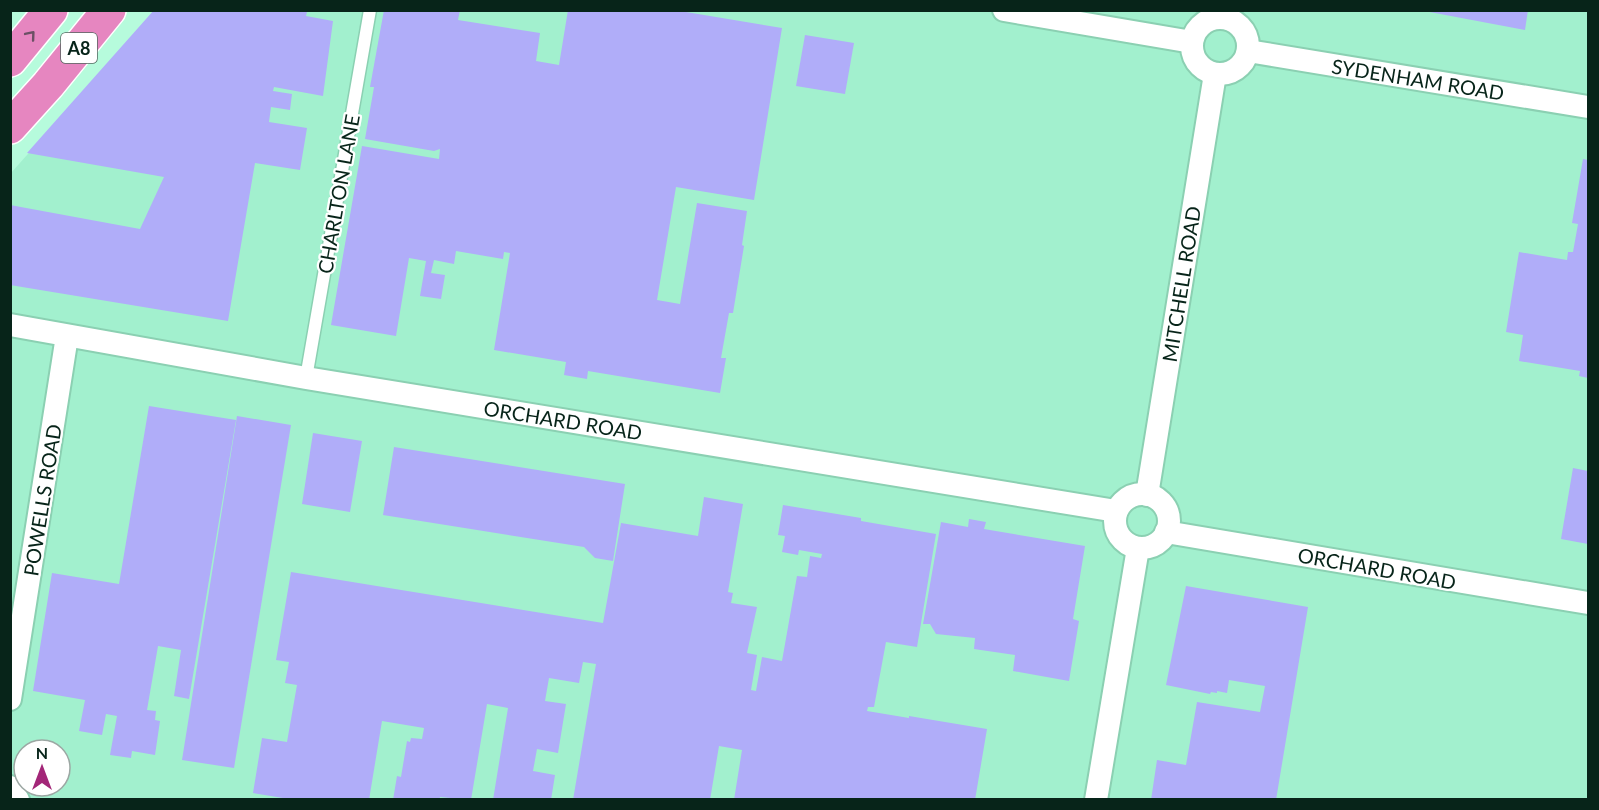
<svg xmlns="http://www.w3.org/2000/svg" width="1599" height="810" font-family="Lato,sans-serif">
	<style>
		.built { fill: #a2f0ce; fill-rule: evenodd }
		.building { fill: #b0adf9 }
		.lines { fill: none; stroke-linecap: round; stroke-linejoin: round }
		.service-casing { stroke: #8bd0b2; stroke-width: 15 }
		.minor-casing { stroke: #8bd0b2; stroke-width: 26 }
		.trunk-casing { stroke: #fff; stroke-width: 36 }
		.service { stroke: #fff; stroke-width: 12 }
		.minor { stroke: #fff; stroke-width: 22 }
		.trunk { stroke: #e686c0; stroke-width: 33 }
		.oneway { stroke: #6b5064 }
		.labels { text-anchor: middle; dominant-baseline: central; stroke-width: 4.5; stroke-linejoin: round; paint-order: stroke }
		.shield { fill: #fff; stroke: #51665e; stroke-width: 1.5 }
		.shield-label { font-size: 18px; font-weight: bold; fill: #072419 }
		.street-label { font-size: 20px; fill: #072419; stroke: #fff }
	</style>
	<rect width="100%" height="100%" fill="#b6fbdc"/>
	<path class="built" d="M 155,11 L 1588,11 L 1588,799 L 11,800 L 11,173 ZM 24,750 L 60,750 L 60,786 L 24,786 Z"/>
	<g class="building">
		<path d="M 154,10 L 296,10 L 307,12 L 306,16 L 333,21 L 323,96 L 274,87 L 273,91 L 292,94 L 290,110 L 271,107 L 269,122 L 307,128 L 300,170 L 255,163 L 228,321 L 10,285 L 10,205 L 140,229 L 164,177 L 27,153 Z"/>
		<path d="M 384,10 L 460,10 L 458,20 L 540,33 L 536,61 L 559,65 L 568,10 L 674,10 L 782,28 L 754,200 L 676,187 L 657,300 L 680,304 L 697,203 L 747,211 L 742,245 L 744,246 L 733,313 L 729,313 L 721,358 L 726,358 L 720,393 L 588,371 L 587,379 L 564,375 L 566,362 L 494,350 L 510,253 L 504,252 L 503,259 L 456,251 L 454,264 L 434,260 L 431,273 L 445,275 L 441,299 L 420,296 L 426,261 L 409,258 L 396,336 L 331,325 L 362,146 L 439,159 L 440,149 L 434,151 L 365,139 L 374,87 L 370,87 Z"/>
		<path d="M 1419,10 L 1528,10 L 1525,30 Z"/>
		<path d="M 805,35 L 854,43 L 845,94 L 796,86 Z"/>
		<path d="M 1583,159 L 1588,160 L 1588,378 L 1579,376 L 1580,371 L 1519,361 L 1523,335 L 1506,332 L 1519,252 L 1567,260 L 1568,252 L 1573,252 L 1578,224 L 1572,223 Z"/>
		<path d="M 149,406 L 236,420 L 189,699 L 174,696 L 181,650 L 158,646 L 147,710 L 156,711 L 155,720 L 160,721 L 155,755 L 132,751 L 131,758 L 110,755 L 117,716 L 106,714 L 102,735 L 79,731 L 85,700 L 33,691 L 52,573 L 119,584 Z"/>
		<path d="M 237,416 L 291,425 L 234,768 L 182,760 Z"/>
		<path d="M 313,433 L 362,441 L 350,512 L 302,504 Z"/>
		<path d="M 394,447 L 625,484 L 613,561 L 595,558 L 584,547 L 383,515 Z"/>
		<path d="M 1573,468 L 1588,471 L 1588,544 L 1561,539 Z"/>
		<path d="M 704,497 L 743,504 L 728,592 L 733,593 L 731,603 L 757,607 L 747,653 L 757,655 L 751,690 L 756,691 L 762,657 L 782,661 L 797,576 L 807,577 L 810,556 L 821,558 L 822,554 L 799,550 L 798,555 L 782,552 L 785,536 L 778,535 L 783,505 L 861,518 L 861,521 L 936,534 L 917,647 L 886,642 L 874,707 L 868,707 L 867,711 L 909,718 L 909,716 L 987,729 L 975,800 L 734,800 L 742,750 L 719,746 L 710,800 L 573,800 L 596,664 L 583,662 L 579,683 L 549,678 L 545,701 L 566,704 L 558,753 L 537,749 L 533,771 L 555,775 L 551,800 L 493,800 L 508,708 L 487,704 L 471,800 L 440,797 L 439,800 L 393,800 L 397,776 L 401,777 L 407,741 L 410,742 L 411,738 L 422,739 L 424,728 L 382,721 L 369,800 L 295,800 L 253,793 L 262,738 L 287,742 L 297,685 L 285,683 L 289,662 L 276,660 L 291,572 L 603,623 L 621,523 L 698,536 Z"/>
		<path d="M 969,519 L 986,522 L 984,529 L 1085,546 L 1073,619 L 1079,621 L 1069,681 L 1013,671 L 1015,655 L 974,649 L 975,638 L 936,634 L 930,624 L 923,624 L 941,522 L 968,527 Z"/>
		<path d="M 1186,586 L 1308,607 L 1276,800 L 1151,800 L 1157,760 L 1186,765 L 1197,702 L 1260,712 L 1265,686 L 1229,680 L 1227,693 L 1217,691 L 1217,693 L 1211,692 L 1210,694 L 1166,685 Z"/>
	</g>
	<g class="lines">
		<defs>
			<path id="service" d="M 306,378 L 370,10"/>
			<g id="minor">
				<path d="M 1004,10 L 1192,42"/>
				<circle cx="1220" cy="46" r="28"/>
				<path d="M 1248,51 L 1588,107"/>
				<path d="M 10,325 L 306,378 L 1116,511"/>
				<circle cx="1142" cy="521" r="27"/>
				<path d="M 1147,495 L 1215,74"/>
				<path d="M 1166,532 L 1588,603"/>
				<path d="M 10,699 L 67,336"/>
				<path d="M 10,787 L 18,800"/>
				<path d="M 1096,800 L 1138,548"/>
			</g>
			<g id="trunk">
				<path d="M 10,60 L 51,10"/>
				<path d="M 10,127 L 48,85 L 109,10"/>
			</g>
		</defs>
		<use href="#service" class="service-casing"/>
		<use href="#minor" class="minor-casing"/>
		<use href="#trunk" class="trunk-casing"/>
		<use href="#service" class="service"/>
		<use href="#minor" class="minor"/>
		<use href="#trunk" class="trunk"/>
	</g>
	<defs><path id="oneway-chevron" d="M-2-3.5L2.5 0L-2 3.5" fill="none" stroke-width="1.6" stroke-linecap="round" stroke-linejoin="round" transform="scale(1.5)"/></defs>
	<use class="oneway" href="#oneway-chevron" transform="translate(31 35) rotate(-50)"/>
	<g class="labels">
		<rect class="shield" x="61" y="33" width="36" height="30" rx="4.5"/>
		<g class="shield-label">
			<text x="79" y="48">A8</text>
		</g>
		<g class="street-label">
			<text transform="translate(1418 79) rotate(9)">SYDENHAM ROAD</text>
			<text transform="translate(338 194) rotate(-80)">CHARLTON LANE</text>
			<text transform="translate(1181 284) rotate(-81)">MITCHELL ROAD</text>
			<text transform="translate(563 420) rotate(9)">ORCHARD ROAD</text>
			<text transform="translate(42 500) rotate(-81)">POWELLS ROAD</text>
			<text transform="translate(1377 568) rotate(10)">ORCHARD ROAD</text>
		</g>
	</g>
	<rect width="1599" height="810" fill="none" stroke="#072419" stroke-width="24"/>
	<g transform="translate(42 768)"><circle r="28" fill="#ffffff" stroke="#9ca7a3" stroke-width="1.5"/>
	<path d="M0-4.5L10 22L0 15L-10 22Z" fill="#a32678"/>
	<text y="-9" font-size="16" font-weight="bold" text-anchor="middle" fill="#072419">N</text>
	</g>
</svg>
